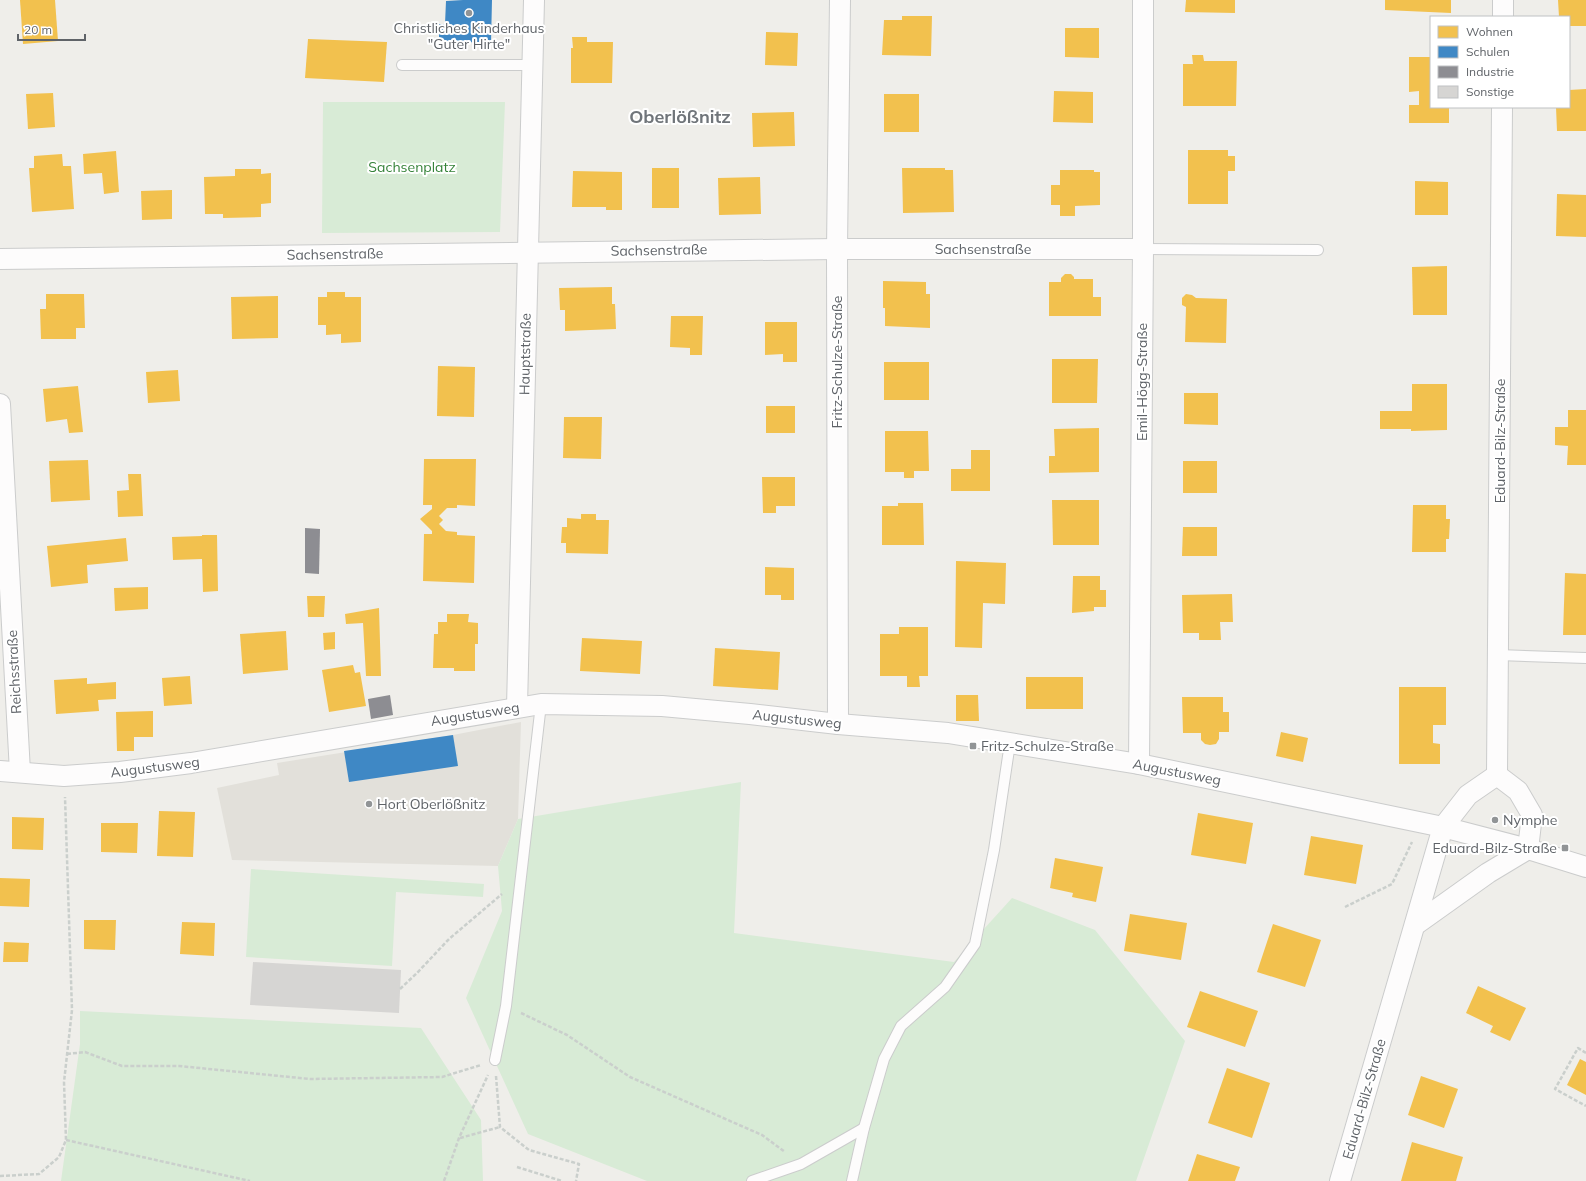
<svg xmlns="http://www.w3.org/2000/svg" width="1586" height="1181" font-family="Mulish,sans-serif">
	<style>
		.education { fill: #e2e0da }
		.green { fill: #d8ebd6 }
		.homes { fill: #f2c14e }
		.schools { fill: #3f88c5 }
		.industry { fill: #8d8d92 }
		.building { fill: #d6d5d3 }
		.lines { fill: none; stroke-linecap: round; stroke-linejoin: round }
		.service-casing { stroke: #cbcccc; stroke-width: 12 }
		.minor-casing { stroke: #cbcccc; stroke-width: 22 }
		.path { stroke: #cacfcc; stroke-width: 2.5; stroke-dasharray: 4 2; stroke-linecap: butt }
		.service { stroke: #fdfcfc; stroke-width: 10 }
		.minor { stroke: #fdfcfc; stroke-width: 20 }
		.poi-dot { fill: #919496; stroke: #fff; stroke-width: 1.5 }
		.labels { text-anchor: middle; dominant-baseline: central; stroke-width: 4; stroke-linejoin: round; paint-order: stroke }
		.poi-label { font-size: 14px; fill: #5f6368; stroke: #fff; text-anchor: start }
		.park-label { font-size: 14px; fill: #348238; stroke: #fff }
		.street-label { font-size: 14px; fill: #5f6368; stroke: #fff }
		.district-label { font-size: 18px; font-weight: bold; fill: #70757a; stroke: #fff }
	</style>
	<rect width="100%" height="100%" fill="#efeeea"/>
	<path class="education" d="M 521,722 L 518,819 L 498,866 L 232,860 L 217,788 L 279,775 L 277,763 L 453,735 Z"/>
	<g class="green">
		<path d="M 323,102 L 505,102 L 500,232 L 322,233 Z"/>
		<path d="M 741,782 L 734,933 L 954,962 L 1012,898 L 1095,930 L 1185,1041 L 1136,1181 L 647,1181 L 528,1134 L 466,998 L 502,911 L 498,866 L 518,819 Z"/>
		<path d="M 251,869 L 484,884 L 483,897 L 396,892 L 392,966 L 246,957 Z"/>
		<path d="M 80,1011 L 421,1028 L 481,1120 L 483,1181 L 61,1181 L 80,1044 Z"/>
	</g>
	<g class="homes">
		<path d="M 20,0 L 55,0 L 58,41 L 23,44 Z"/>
		<path d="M 1186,0 L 1235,0 L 1235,13 L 1185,12 Z"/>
		<path d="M 1385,0 L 1451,0 L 1451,13 L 1385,10 Z"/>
		<path d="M 1558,0 L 1586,0 L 1586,26 L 1569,26 L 1569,17 L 1559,17 Z"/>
		<path d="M 902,16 L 932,16 L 931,56 L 882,55 L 884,20 L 902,20 Z"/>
		<path d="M 1065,28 L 1099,28 L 1099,58 L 1065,57 Z"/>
		<path d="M 766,32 L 798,33 L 797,66 L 765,65 Z"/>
		<path d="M 572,37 L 587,37 L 587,42 L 613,42 L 612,83 L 571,83 L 571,48 L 573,48 Z"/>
		<path d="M 308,39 L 387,42 L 384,82 L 305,78 Z"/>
		<path d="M 1192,55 L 1203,55 L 1204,61 L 1237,61 L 1236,106 L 1183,106 L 1183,64 L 1193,64 Z"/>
		<path d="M 1409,57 L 1431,57 L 1431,107 L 1449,107 L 1449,123 L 1409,123 L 1409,105 L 1419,105 L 1419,91 L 1409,92 Z"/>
		<path d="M 1586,89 L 1586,131 L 1557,131 L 1556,107 L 1569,107 L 1569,90 Z"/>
		<path d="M 1054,91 L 1093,92 L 1093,123 L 1053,122 Z"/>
		<path d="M 53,93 L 55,127 L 28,129 L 26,94 Z"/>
		<rect x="884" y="94" width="35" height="38"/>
		<path d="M 794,112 L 795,146 L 753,147 L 752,113 Z"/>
		<path d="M 1188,150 L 1228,150 L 1228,156 L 1235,156 L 1235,171 L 1228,171 L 1228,204 L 1188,204 Z"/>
		<path d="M 116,151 L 119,192 L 104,194 L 102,173 L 84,174 L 83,154 Z"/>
		<path d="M 62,154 L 63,166 L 71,166 L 74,209 L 32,212 L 29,168 L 34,168 L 34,156 Z"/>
		<rect x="652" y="168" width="27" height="40"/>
		<path d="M 902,168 L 945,168 L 945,170 L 953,170 L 954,212 L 903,213 Z"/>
		<path d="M 235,169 L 261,169 L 261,174 L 271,173 L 271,203 L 261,204 L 261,217 L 223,218 L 223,214 L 205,214 L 204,177 L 235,176 Z"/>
		<path d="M 1060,170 L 1094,170 L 1094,172 L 1100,172 L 1100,205 L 1075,206 L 1075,216 L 1060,216 L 1060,205 L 1051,205 L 1051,185 L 1060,185 Z"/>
		<path d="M 573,171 L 622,172 L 622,210 L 606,210 L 606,207 L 572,207 Z"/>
		<path d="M 760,177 L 761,214 L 719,215 L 718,178 Z"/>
		<path d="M 1415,181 L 1448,182 L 1448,215 L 1415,215 Z"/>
		<path d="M 172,190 L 172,219 L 142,220 L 141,191 Z"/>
		<path d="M 1557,194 L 1586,195 L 1586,237 L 1556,236 Z"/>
		<path d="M 1447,266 L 1447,315 L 1413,315 L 1412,267 Z"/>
		<path d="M 1065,274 L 1071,274 L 1074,277 L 1074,279 L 1093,279 L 1093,297 L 1101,297 L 1101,316 L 1049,316 L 1049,282 L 1061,282 L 1061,278 Z"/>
		<path d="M 883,281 L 926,282 L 926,294 L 930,294 L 930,328 L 885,326 L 885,308 L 883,308 Z"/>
		<path d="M 612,287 L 612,304 L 615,304 L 616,329 L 565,331 L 565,310 L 560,310 L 559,288 Z"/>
		<path d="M 327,292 L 345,292 L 345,297 L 361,297 L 361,342 L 341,343 L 341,334 L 326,335 L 326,325 L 318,325 L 318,297 L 327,297 Z"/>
		<path d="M 46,294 L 84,294 L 85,328 L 76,328 L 76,339 L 41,339 L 40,309 L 46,309 Z"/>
		<path d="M 1186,294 L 1192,295 L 1196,298 L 1227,299 L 1226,343 L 1185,342 L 1186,307 L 1182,305 L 1182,298 Z"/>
		<path d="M 278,296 L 278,338 L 232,339 L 231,297 Z"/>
		<path d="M 671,316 L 703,316 L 702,355 L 690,355 L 690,348 L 670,347 Z"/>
		<path d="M 765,322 L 797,322 L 797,362 L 783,362 L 783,354 L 765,355 Z"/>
		<path d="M 1052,359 L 1098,359 L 1097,403 L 1052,403 Z"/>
		<rect x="884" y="362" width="45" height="38"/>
		<path d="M 438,366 L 475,367 L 474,417 L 437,416 Z"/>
		<path d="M 178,370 L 180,401 L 148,403 L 146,372 Z"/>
		<path d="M 1412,384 L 1447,384 L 1447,430 L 1411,431 L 1411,429 L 1380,429 L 1380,411 L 1412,411 Z"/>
		<path d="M 78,386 L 83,432 L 69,433 L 67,419 L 46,422 L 43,389 Z"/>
		<path d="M 1184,393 L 1218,393 L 1218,425 L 1184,424 Z"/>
		<rect x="766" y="406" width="29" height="27"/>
		<path d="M 1568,410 L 1586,410 L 1586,465 L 1567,465 L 1568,446 L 1555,445 L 1555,427 L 1568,427 Z"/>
		<path d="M 564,417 L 602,417 L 601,459 L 563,458 Z"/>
		<path d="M 1099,428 L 1099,472 L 1049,473 L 1049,456 L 1055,456 L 1054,429 Z"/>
		<path d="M 885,431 L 928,431 L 929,471 L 914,471 L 914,478 L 904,478 L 904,472 L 885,472 Z"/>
		<path d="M 971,450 L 990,450 L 990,491 L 951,491 L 951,469 L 971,469 Z"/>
		<path d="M 424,459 L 476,459 L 475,506 L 457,505 L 457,508 L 447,508 L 439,516 L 443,520 L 439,524 L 446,531 L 457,532 L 457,535 L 475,536 L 474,583 L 423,581 L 424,534 L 432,534 L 432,531 L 420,519 L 432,509 L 432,505 L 423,505 Z"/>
		<path d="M 88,460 L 90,500 L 51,502 L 49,461 Z"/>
		<rect x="1183" y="461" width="34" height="32"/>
		<path d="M 128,474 L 141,474 L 143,516 L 118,517 L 117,491 L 129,490 Z"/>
		<path d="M 762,477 L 795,477 L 795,506 L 776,506 L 776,513 L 763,513 Z"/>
		<path d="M 1052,500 L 1099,500 L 1099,545 L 1053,545 Z"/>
		<path d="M 898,503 L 923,503 L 924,545 L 882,545 L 882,506 L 898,506 Z"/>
		<path d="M 1413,505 L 1446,505 L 1446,519 L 1450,519 L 1449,539 L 1446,539 L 1446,552 L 1412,552 Z"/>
		<path d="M 581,514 L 596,514 L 596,520 L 609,520 L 608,554 L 566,553 L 566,543 L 561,543 L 562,527 L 567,527 L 567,518 L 581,519 Z"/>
		<path d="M 1183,527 L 1217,527 L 1217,556 L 1182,556 Z"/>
		<path d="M 202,535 L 217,535 L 218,591 L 203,592 L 202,559 L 173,560 L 172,537 L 202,536 Z"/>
		<path d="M 126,538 L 128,561 L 87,565 L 88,583 L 51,587 L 47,546 Z"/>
		<path d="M 956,561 L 1006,563 L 1005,604 L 983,603 L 982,648 L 955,647 Z"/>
		<path d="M 765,567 L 794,568 L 794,600 L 781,600 L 781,595 L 765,595 Z"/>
		<path d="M 1565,573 L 1586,574 L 1586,635 L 1563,635 Z"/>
		<path d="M 1073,576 L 1100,576 L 1100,590 L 1106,590 L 1106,607 L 1094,607 L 1094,611 L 1072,613 Z"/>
		<path d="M 148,587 L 148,609 L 115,611 L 114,588 Z"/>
		<path d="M 1232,594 L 1233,622 L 1220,622 L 1221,640 L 1199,640 L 1199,633 L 1183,633 L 1182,595 Z"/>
		<path d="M 307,596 L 325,596 L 324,617 L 308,617 Z"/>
		<path d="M 379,608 L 381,676 L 366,676 L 363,623 L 346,624 L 345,614 Z"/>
		<path d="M 447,614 L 469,614 L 468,622 L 478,623 L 478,644 L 475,644 L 475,671 L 454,671 L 454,668 L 433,668 L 434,634 L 438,634 L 438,622 L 447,622 Z"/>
		<path d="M 899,627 L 928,627 L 928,676 L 919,676 L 920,687 L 907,687 L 907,676 L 880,676 L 880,634 L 899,634 Z"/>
		<path d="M 286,631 L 288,670 L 243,674 L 240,634 Z"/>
		<path d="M 335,632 L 335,649 L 324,650 L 323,633 Z"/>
		<path d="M 582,638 L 642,641 L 640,674 L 580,671 Z"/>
		<path d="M 715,648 L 780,652 L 778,690 L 713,686 Z"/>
		<path d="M 353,665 L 355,673 L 360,672 L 366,706 L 329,712 L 322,670 Z"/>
		<path d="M 190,676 L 192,704 L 164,706 L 162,678 Z"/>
		<rect x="1026" y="677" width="57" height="32"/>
		<path d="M 87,678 L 87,684 L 116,682 L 116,699 L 98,700 L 99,711 L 56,714 L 54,680 Z"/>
		<path d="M 1399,687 L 1446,687 L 1446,725 L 1433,725 L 1433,743 L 1440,744 L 1440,764 L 1399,764 Z"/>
		<path d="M 956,695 L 978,695 L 979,721 L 956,721 Z"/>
		<path d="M 1182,697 L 1223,697 L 1223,712 L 1229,712 L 1229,732 L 1219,732 L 1219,739 L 1216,744 L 1210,745 L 1205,744 L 1201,740 L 1201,733 L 1183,733 Z"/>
		<path d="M 153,711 L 153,737 L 134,737 L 134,751 L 117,751 L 116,712 Z"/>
		<path d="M 1281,732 L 1308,738 L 1303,762 L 1276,756 Z"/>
		<path d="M 159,811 L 195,812 L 193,857 L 157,856 Z"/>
		<path d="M 1198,813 L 1253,823 L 1246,864 L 1191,855 Z"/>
		<path d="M 12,817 L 44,818 L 43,850 L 12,849 Z"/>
		<path d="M 101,823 L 138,823 L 137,853 L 101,852 Z"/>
		<path d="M 1311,836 L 1363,845 L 1356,884 L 1304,875 Z"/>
		<path d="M 1055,858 L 1103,867 L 1096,902 L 1072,897 L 1073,893 L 1050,888 Z"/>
		<path d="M 0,878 L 30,879 L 29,907 L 0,906 Z"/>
		<path d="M 1130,914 L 1187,923 L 1181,960 L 1124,951 Z"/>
		<path d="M 84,920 L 116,920 L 115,950 L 84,949 Z"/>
		<path d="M 182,922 L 215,923 L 214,956 L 180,954 Z"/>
		<path d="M 1273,924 L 1321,940 L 1305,987 L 1257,972 Z"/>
		<path d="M 4,942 L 29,943 L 28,962 L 3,962 Z"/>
		<path d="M 1478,986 L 1526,1008 L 1510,1041 L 1490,1032 L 1493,1026 L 1466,1013 Z"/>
		<path d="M 1200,991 L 1258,1011 L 1245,1047 L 1187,1027 Z"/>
		<path d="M 1580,1059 L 1586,1062 L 1586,1095 L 1567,1085 Z"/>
		<path d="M 1227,1068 L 1270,1083 L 1252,1138 L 1208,1123 Z"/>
		<path d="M 1421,1076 L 1458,1089 L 1444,1128 L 1408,1115 Z"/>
		<path d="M 1412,1142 L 1463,1157 L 1456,1181 L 1401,1181 Z"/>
		<path d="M 1197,1154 L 1240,1167 L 1235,1181 L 1188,1181 Z"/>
	</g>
	<g class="schools">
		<path d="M 463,0 L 492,0 L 491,43 L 439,41 L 439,24 L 445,24 L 446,1 Z"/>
		<path d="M 453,735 L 458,766 L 349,782 L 344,751 Z"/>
	</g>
	<g class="industry">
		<path d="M 305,528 L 320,529 L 319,574 L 305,573 Z"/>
		<path d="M 390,695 L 393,715 L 371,719 L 368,699 Z"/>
	</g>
	<path class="building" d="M 253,962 L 401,970 L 399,1013 L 250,1005 Z"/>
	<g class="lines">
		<defs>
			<g id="service">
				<path d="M 402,65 L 532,65"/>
				<path d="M 1143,249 L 1318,250"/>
				<path d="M 1498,655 L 1586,658"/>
				<path d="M 495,1060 L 506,1006 L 541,704"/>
				<path d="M 752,1181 L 801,1164 L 864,1128"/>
				<path d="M 852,1181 L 864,1128 L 884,1059 L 901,1026 L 945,987 L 975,944 L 994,850 L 1010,743"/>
			</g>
			<g id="minor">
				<path d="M 1503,17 L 1503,0"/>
				<path d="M 0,259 L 837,249 L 1143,249"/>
				<path d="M 0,404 L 20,772"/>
				<path d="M 517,707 L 534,0"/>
				<path d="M 838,724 L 837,249 L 840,0"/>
				<path d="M 1139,764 L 1143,249 L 1143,0"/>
				<path d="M 0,771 L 64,776 L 120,772 L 191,763 L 541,704 L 662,706 L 750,714 L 838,724 L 948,733 L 1139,764 L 1443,827 L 1528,849 L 1586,867"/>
				<path d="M 1497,775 L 1502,107"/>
				<path d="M 1497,775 L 1518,791 L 1532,815 L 1528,849"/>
				<path d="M 1415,925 L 1488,873 L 1528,849"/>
				<path d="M 1340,1181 L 1443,827 L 1468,795 L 1497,775"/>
			</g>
		</defs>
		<use href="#service" class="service-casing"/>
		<use href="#minor" class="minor-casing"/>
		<g class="path">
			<path d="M 1345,907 L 1392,884 L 1412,842"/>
			<path d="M 400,989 L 417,973 L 449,939 L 502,894"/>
			<path d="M 521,1013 L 567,1035 L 630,1077 L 762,1135 L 785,1152"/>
			<path d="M 1586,1053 L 1578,1048 L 1555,1089 L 1586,1106"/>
			<path d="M 67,1054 L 85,1052 L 122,1066 L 179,1066 L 310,1079 L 442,1077 L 481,1065"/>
			<path d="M 496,1076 L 500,1127 L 529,1150 L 579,1164 L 576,1181"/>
			<path d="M 460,1138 L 500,1127"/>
			<path d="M 66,1140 L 250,1181"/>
			<path d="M 517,1167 L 562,1181"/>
			<path d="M 0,1176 L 39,1174 L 59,1157 L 66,1140 L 64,1082 L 72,1010 L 65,797"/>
			<path d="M 444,1181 L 459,1138 L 488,1075"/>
		</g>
		<use href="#service" class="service"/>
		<use href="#minor" class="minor"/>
	</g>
	<g class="poi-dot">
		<circle cx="469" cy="13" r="4"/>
		<rect x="969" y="742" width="8" height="8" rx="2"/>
		<circle cx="369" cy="804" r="4"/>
		<circle cx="1495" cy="820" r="4"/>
		<rect x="1561" y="844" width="8" height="8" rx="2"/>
	</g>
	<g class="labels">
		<g class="poi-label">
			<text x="469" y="28" text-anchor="middle">Christliches Kinderhaus<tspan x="469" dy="16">"Guter Hirte"</tspan></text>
			<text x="981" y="746">Fritz-Schulze-Straße</text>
			<text x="377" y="804">Hort Oberlößnitz</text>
			<text x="1503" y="820">Nymphe</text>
			<text x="1557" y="848" text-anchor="end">Eduard-Bilz-Straße</text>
		</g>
		<g class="park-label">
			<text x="412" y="167">Sachsenplatz</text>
		</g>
		<g class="street-label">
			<text x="983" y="249">Sachsenstraße</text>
			<text transform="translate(659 250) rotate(-1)">Sachsenstraße</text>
			<text transform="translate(335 254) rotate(-1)">Sachsenstraße</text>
			<text transform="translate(525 354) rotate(-89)">Hauptstraße</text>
			<text transform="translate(837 362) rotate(-90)">Fritz-Schulze-Straße</text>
			<text transform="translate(1142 382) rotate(-90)">Emil-Högg-Straße</text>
			<text transform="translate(1500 441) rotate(-90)">Eduard-Bilz-Straße</text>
			<text transform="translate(14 672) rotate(-93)">Reichsstraße</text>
			<text transform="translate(475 714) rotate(-9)">Augustusweg</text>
			<text transform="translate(797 719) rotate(6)">Augustusweg</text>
			<text transform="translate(155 767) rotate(-7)">Augustusweg</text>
			<text transform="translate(1177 772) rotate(11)">Augustusweg</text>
			<text transform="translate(1364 1099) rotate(-74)">Eduard-Bilz-Straße</text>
		</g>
		<g class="district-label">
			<text x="680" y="116">Oberlößnitz</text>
		</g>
	</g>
	<rect x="1430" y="16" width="140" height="92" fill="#ffffff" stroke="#bfc1c3"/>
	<rect x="1438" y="26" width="20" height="12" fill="#f2c14e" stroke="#bfc1c3"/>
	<text x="1466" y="36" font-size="12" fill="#5f6368">Wohnen</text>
	<rect x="1438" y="46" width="20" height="12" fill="#3f88c5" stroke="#bfc1c3"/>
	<text x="1466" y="56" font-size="12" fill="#5f6368">Schulen</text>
	<rect x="1438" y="66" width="20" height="12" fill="#8d8d92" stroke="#bfc1c3"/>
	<text x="1466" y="76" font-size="12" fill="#5f6368">Industrie</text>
	<rect x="1438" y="86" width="20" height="12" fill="#d6d5d3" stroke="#bfc1c3"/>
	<text x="1466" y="96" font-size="12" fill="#5f6368">Sonstige</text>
	<path d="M18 34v6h67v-6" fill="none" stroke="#5f6368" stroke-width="2"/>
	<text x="24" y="34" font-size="12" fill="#5f6368" stroke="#ffffff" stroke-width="3" paint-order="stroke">20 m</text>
</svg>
